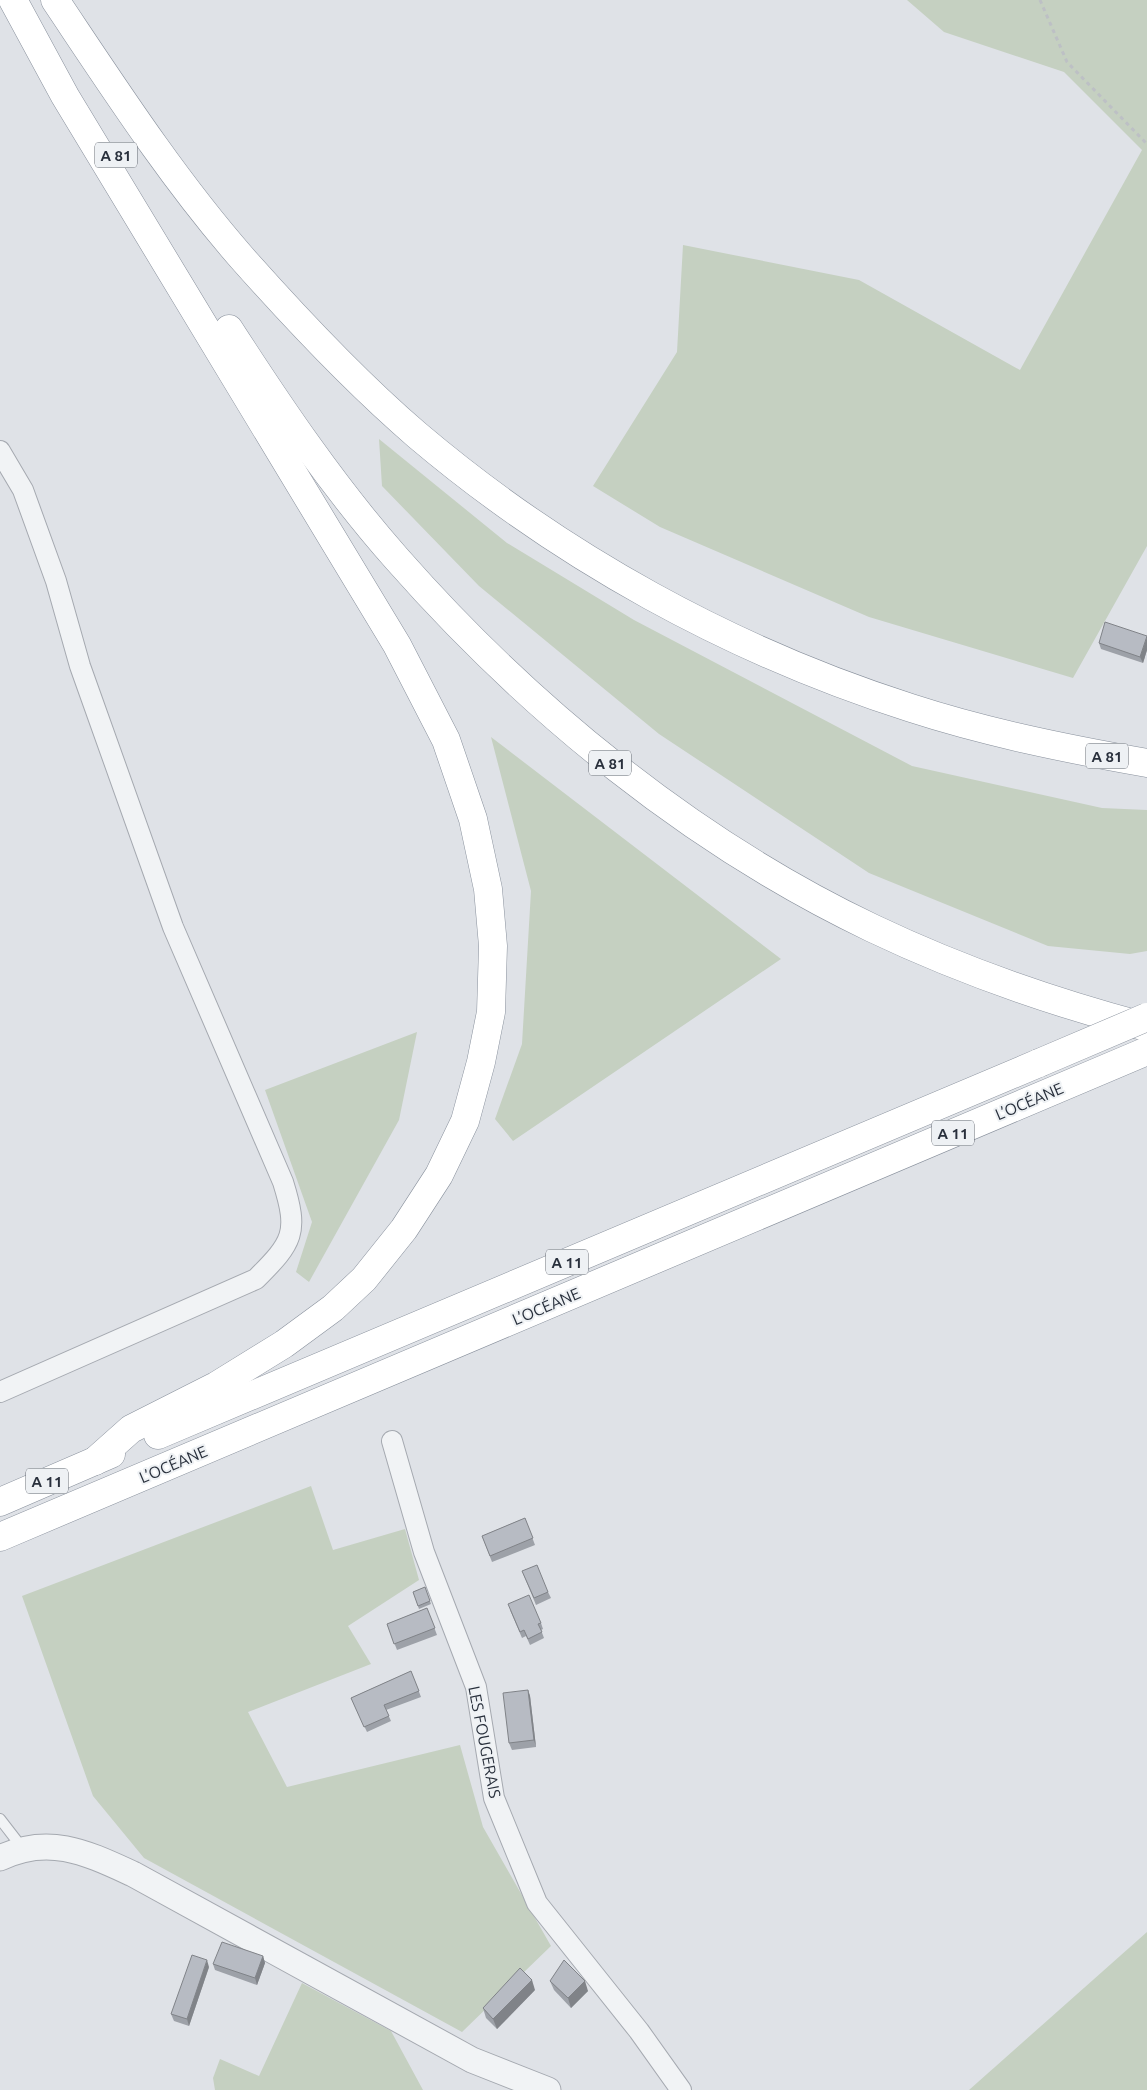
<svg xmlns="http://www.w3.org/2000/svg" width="1147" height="2090" font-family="Ubuntu,sans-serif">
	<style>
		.green { fill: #c5d0c1 }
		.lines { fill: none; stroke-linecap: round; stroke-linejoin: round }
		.service-casing { stroke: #a5a9b0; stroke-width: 12 }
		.minor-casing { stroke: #a5a9b0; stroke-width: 22 }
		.tertiary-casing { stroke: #a5a9b0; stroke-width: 27 }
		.motorway-casing { stroke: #88909c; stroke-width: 29 }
		.path { stroke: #bdc0c5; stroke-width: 3; stroke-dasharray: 4 4; stroke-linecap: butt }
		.service { stroke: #f1f3f5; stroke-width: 10 }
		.minor { stroke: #f1f3f5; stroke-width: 20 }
		.tertiary { stroke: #f1f3f5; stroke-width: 25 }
		.motorway { stroke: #fff; stroke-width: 28 }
		.motorway-bridge-casing { stroke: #88909c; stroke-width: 29; stroke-linecap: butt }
		.motorway-bridge { stroke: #fff; stroke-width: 28 }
		.wall { fill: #9da1a8 }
		.shaded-wall { fill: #808388 }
		.building { fill: #b7bbc3; stroke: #808388 }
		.labels { text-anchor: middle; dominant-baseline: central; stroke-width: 4; stroke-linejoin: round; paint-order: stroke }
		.shield { fill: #eef1f4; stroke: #646a73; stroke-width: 1 }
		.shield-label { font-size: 15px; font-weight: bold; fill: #29303c }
		.street-label { font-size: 16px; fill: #29303c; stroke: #eef1f4 }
	</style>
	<rect width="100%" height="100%" fill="#dfe2e7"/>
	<g class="green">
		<path d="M 907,0 L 1147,0 L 1147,546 L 1073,678 L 869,617 L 660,527 L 593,486 L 677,352 L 683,245 L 859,280 L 1020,370 L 1142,150 L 1064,72 L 944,32 Z"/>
		<path d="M 379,439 L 507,543 L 634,620 L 912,766 L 1102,808 L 1147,810 L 1147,951 L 1130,954 L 1048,946 L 869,873 L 659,734 L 479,586 L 382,486 Z"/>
		<path d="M 491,737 L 781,959 L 513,1141 L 495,1119 L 522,1044 L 531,891 Z"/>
		<path d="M 417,1032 L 399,1120 L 309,1282 L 296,1272 L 312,1222 L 265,1090 Z"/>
		<path d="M 311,1486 L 333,1550 L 405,1529 L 419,1580 L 348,1626 L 371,1664 L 248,1712 L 287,1787 L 460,1745 L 483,1827 L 551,1946 L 462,2032 L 144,1858 L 93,1796 L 22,1596 Z"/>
		<path d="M 1147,1932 L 1147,2090 L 969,2090 Z"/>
		<path d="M 302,1983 L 391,2031 L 423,2090 L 215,2090 L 213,2078 L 220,2059 L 259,2076 Z"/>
	</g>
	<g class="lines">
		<defs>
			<path id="service" d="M 0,1819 L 17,1841 L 19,1848"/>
			<g id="minor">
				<path d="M 0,451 L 23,490 L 56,581 L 80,666 L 173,927 L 283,1182 C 299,1233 293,1242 256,1279 L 0,1392"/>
				<path d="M 392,1441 L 424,1552 L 476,1687 L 494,1798 L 537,1903 L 639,2031 L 681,2090"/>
			</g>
			<path id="tertiary" d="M 0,1858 C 49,1834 87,1853 133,1874 L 472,2060 L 548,2090"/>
			<g id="motorway">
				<path d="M 13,0 L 65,96 L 397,645 L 446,740 L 473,819 L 488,889 L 493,946 L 491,1012 L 481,1062 L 465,1121 L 439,1175 L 404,1229 L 364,1279 L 333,1308 L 284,1344 L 216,1386 L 131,1429 L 95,1461"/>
				<path d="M 55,0 C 114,88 172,178 242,258 C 297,320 354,381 417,435 C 561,557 732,651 911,708 C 988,733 1068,749 1147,763"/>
				<path d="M 229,329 C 280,408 334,488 397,559 C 529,709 692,842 872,928 C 960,970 1052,1002 1146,1027"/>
				<path d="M 158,1435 L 1039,1063"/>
				<path d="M 0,1502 L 111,1454"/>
				<path d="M 0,1537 L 1147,1051"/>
			</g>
		</defs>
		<use href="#service" class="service-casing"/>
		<use href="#minor" class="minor-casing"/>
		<use href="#tertiary" class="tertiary-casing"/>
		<use href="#motorway" class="motorway-casing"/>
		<path class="path" d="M 1040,0 L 1067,62 L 1147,144"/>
		<use href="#service" class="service"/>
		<use href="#minor" class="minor"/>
		<use href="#tertiary" class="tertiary"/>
		<use href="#motorway" class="motorway"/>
		<defs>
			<path id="motorway-bridge" d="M 1039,1063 L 1147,1017"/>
		</defs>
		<use href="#motorway-bridge" class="motorway-bridge-casing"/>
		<use href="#motorway-bridge" class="motorway-bridge"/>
	</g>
	<g class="wall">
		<path d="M 1147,636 L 1147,650 L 1143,663 L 1101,649 L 1099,643 Z"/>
		<path d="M 525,1518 L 535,1545 L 492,1562 L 482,1536 Z"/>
		<path d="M 522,1571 L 548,1592 L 551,1598 L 536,1605 Z"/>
		<path d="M 425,1587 L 431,1604 L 419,1609 L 413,1592 Z"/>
		<path d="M 427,1608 L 437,1635 L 397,1650 L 387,1624 Z"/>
		<path d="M 510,1610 L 541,1623 L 543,1629 L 541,1630 L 544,1638 L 530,1645 L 526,1636 L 522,1638 Z"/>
		<path d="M 411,1671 L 421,1697 L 386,1710 L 391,1721 L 367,1732 L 351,1698 Z"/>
		<path d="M 528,1690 L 530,1696 L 536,1747 L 512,1750 L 509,1743 Z"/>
		<path d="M 263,1956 L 265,1963 L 257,1985 L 215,1970 L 213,1964 Z"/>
		<path d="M 209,1967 L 189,2026 L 174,2021 L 171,2014 Z"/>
		<path d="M 550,1981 L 588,1991 L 571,2008 L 554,1990 Z"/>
		<path d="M 535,1990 L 497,2029 L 486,2018 L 483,2008 Z"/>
	</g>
	<g class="shaded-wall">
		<path d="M 1147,637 L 1147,650 L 1143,663 L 1140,657 Z"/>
		<path d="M 528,1690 L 530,1696 L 536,1747 L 534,1740 Z"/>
		<path d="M 263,1956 L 265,1963 L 257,1985 L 255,1978 Z"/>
		<path d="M 207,1960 L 209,1967 L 189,2026 L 187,2019 Z"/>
		<path d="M 532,1980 L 535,1990 L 497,2029 L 493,2019 Z"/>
		<path d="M 585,1981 L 588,1991 L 571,2008 L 568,1998 Z"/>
	</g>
	<g class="building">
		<path d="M 1105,622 L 1147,636 L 1140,657 L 1099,643 Z"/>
		<path d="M 525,1518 L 533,1538 L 490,1556 L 482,1536 Z"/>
		<path d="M 537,1565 L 548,1592 L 534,1598 L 522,1571 Z"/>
		<path d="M 425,1587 L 430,1601 L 418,1606 L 413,1592 Z"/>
		<path d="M 529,1595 L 541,1623 L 538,1624 L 542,1632 L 528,1639 L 524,1630 L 520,1632 L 508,1604 Z"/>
		<path d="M 427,1608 L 435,1628 L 394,1644 L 387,1624 Z"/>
		<path d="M 411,1671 L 419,1691 L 384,1705 L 389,1716 L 364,1727 L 351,1698 Z"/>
		<path d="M 528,1690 L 534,1740 L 509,1743 L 503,1693 Z"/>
		<path d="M 222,1942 L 263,1956 L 255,1978 L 213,1964 Z"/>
		<path d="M 192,1955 L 207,1960 L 187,2019 L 171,2014 Z"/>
		<path d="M 564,1960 L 585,1981 L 568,1998 L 550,1981 Z"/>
		<path d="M 520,1968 L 532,1980 L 493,2019 L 483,2008 Z"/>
	</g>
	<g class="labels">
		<g class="shield">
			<rect x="95" y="142.5" width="42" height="25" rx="4"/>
			<rect x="1086" y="743.5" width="42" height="25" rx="4"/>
			<rect x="589" y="750.5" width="42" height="25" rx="4"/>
			<rect x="932" y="1120.5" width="42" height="25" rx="4"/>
			<rect x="546" y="1249.5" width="42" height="25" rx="4"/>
			<rect x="26" y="1468.5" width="42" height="25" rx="4"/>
		</g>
		<g class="shield-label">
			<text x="116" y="155">A 81</text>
			<text x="1107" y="756">A 81</text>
			<text x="610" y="763">A 81</text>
			<text x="953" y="1133">A 11</text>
			<text x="567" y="1262">A 11</text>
			<text x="47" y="1481">A 11</text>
		</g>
		<g class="street-label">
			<text transform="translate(1029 1101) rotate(-23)">L’OCÉANE</text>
			<text transform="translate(546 1306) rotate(-23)">L’OCÉANE</text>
			<text transform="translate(173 1464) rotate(-23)">L’OCÉANE</text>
			<text transform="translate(485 1742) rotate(79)">LES FOUGERAIS</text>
		</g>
	</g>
</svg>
